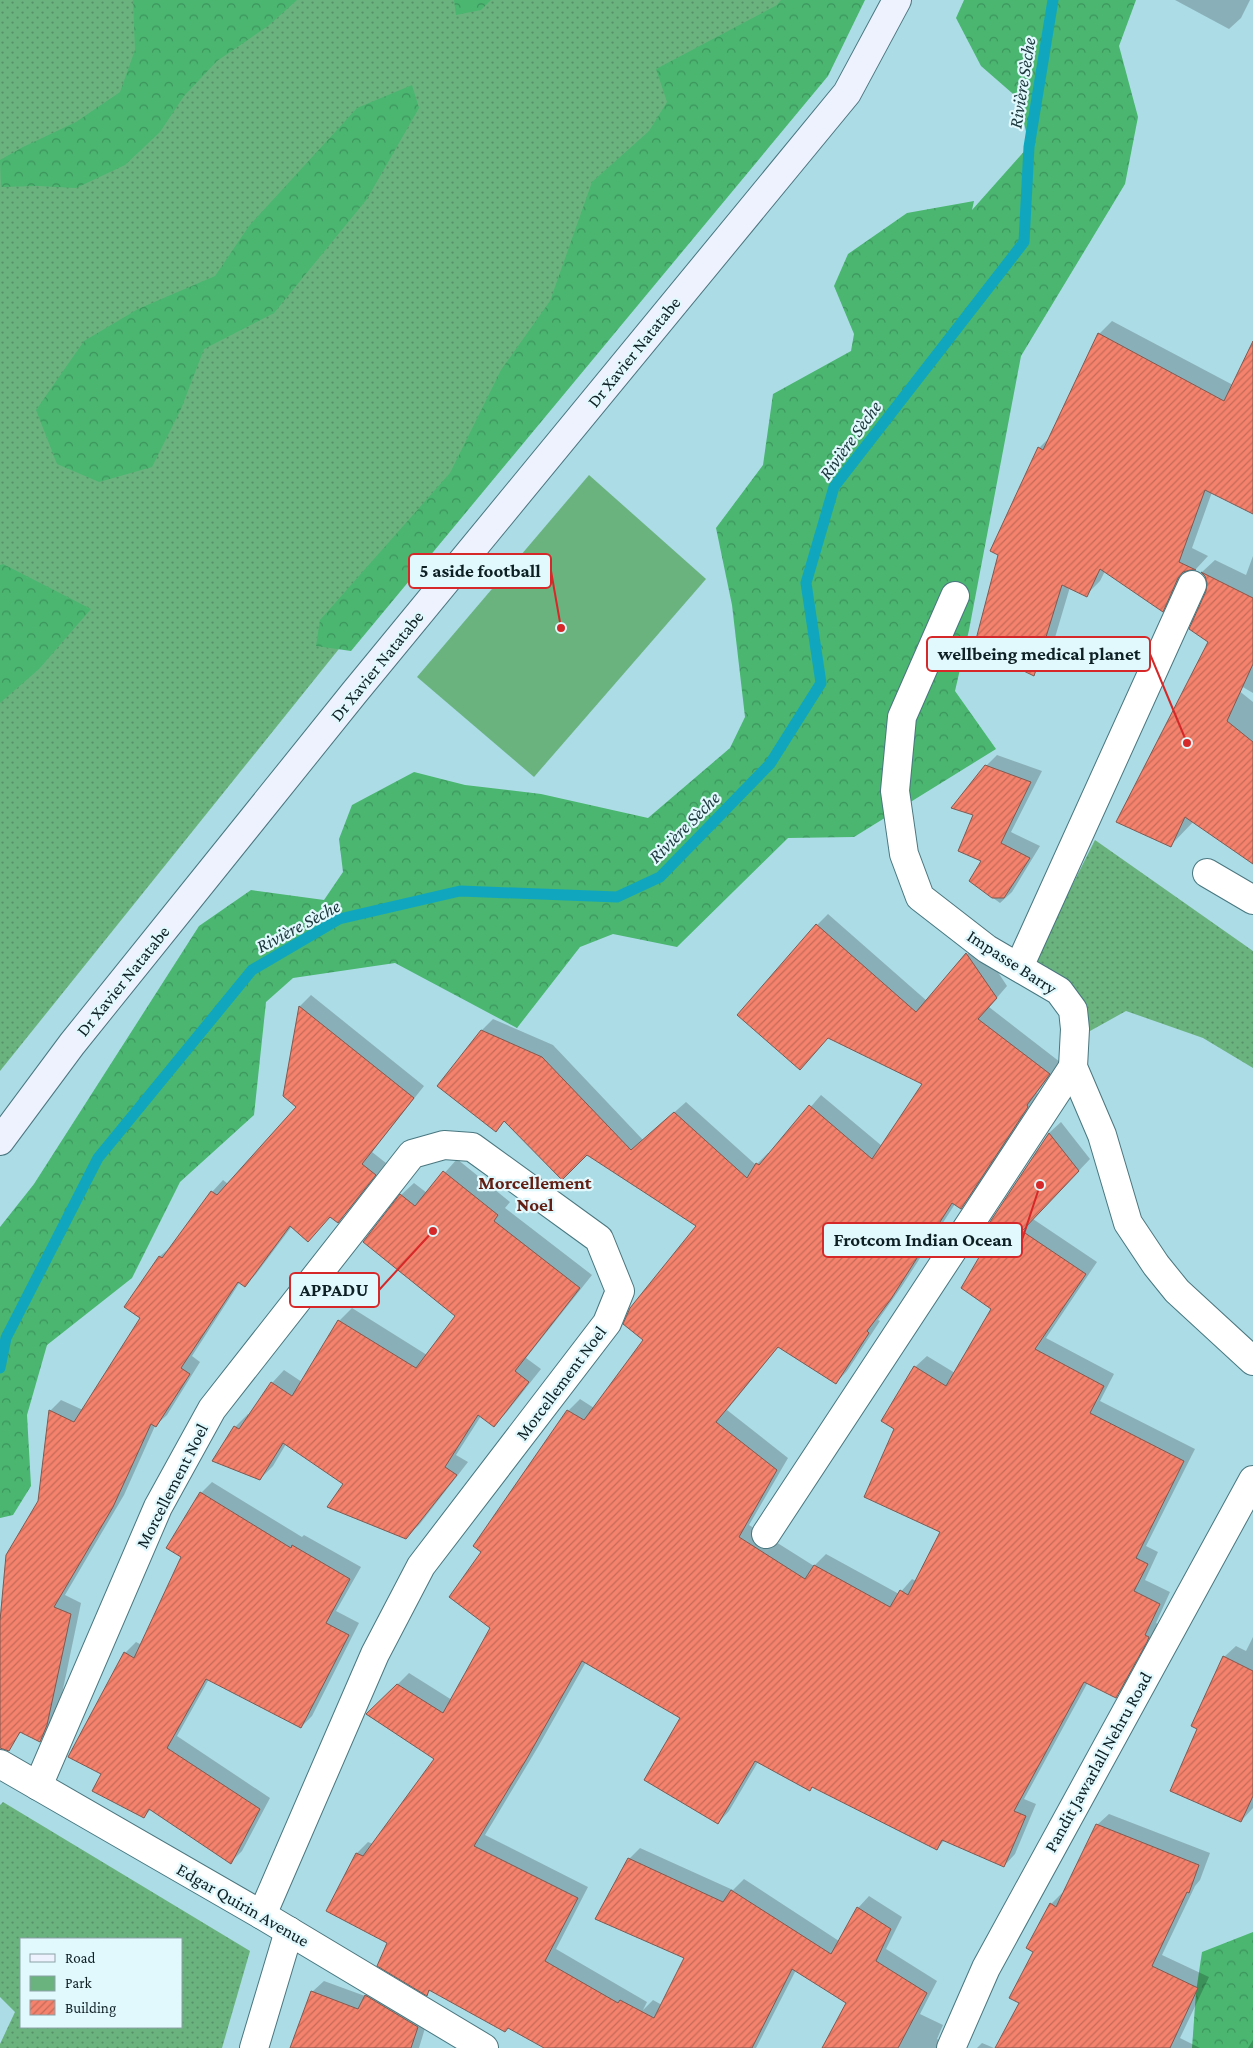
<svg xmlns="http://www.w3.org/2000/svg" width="1253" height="2048" font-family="'Crimson Pro',serif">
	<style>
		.grass { fill: url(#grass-dots); fill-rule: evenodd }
		.forest { fill: url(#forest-crowns) }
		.park { fill: #6ab37f }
		.shadow { fill: #0003 }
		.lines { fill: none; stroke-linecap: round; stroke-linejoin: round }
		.stream { stroke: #10a7be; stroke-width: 11 }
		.building { fill: url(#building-hatch); stroke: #7f5a52 }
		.street-casing { stroke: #49767f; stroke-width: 30 }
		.secondary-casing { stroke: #49767f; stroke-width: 30 }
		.street { stroke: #fff; stroke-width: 28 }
		.secondary { stroke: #eef1fe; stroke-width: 28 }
		.labels { text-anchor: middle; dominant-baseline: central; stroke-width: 4.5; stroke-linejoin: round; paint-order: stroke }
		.street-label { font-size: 18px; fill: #0d2024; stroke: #e1f8fd }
		.water-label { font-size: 19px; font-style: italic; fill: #1c383d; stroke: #e1f8fd }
		.neighbourhood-label { font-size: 19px; font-weight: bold; fill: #611e12; stroke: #e1f8fd }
		.leader { fill: none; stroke: #d62828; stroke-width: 2 }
		.callout-dot { fill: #d62828; stroke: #e1f8fd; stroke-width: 2 }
		.callout { fill: #e1f8fd; stroke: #d62828; stroke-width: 2 }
		.callout-label { font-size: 19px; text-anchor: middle; font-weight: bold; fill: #0d2024 }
	</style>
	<defs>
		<pattern id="grass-dots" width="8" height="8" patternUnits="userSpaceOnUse" patternTransform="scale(1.25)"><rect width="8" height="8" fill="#6ab37f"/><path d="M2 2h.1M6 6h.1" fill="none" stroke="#569168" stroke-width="1.8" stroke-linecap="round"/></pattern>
		<pattern id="forest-crowns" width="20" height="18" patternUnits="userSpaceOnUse" patternTransform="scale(1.25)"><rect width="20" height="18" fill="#4ab670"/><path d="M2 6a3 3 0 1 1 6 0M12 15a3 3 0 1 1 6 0" fill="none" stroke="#3c945c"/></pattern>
		<pattern id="building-hatch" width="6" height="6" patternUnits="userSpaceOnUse" patternTransform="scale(1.25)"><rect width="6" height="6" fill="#f4826c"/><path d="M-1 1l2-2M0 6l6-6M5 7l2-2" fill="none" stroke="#c46a59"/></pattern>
	</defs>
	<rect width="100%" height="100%" fill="#acdce6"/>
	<g class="grass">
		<path d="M 0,0 L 842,0 L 815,56 L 0,1071 Z"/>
		<path d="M 1095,840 L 1253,951 L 1253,1068 L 1203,1038 L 1126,1011 L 1072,1041 L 1034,961 Z"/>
		<path d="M 3,1802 L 250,1951 L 222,2048 L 0,2048 L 0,2044 L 15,2012 L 0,1997 L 0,1805 ZM 21,1939 L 181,1939 L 181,2027 L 21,2027 Z"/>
	</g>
	<g class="forest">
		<path d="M 133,0 L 297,0 L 268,26 L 217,61 L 184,96 L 160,132 L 125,165 L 76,188 L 38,186 L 1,187 L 0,160 L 23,147 L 76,122 L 120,92 L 135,50 Z"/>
		<path d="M 454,0 L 491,0 L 481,10 L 456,15 Z"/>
		<path d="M 781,0 L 865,0 L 828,76 L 351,651 L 316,646 L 320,620 L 450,473 L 501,370 L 550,301 L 592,182 L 649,131 L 667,102 L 656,69 L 777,5 Z"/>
		<path d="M 964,0 L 1136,0 L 1119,46 L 1138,117 L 1125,184 L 1021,356 L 969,630 L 955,691 L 996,749 L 854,837 L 788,838 L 677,947 L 613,934 L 580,947 L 517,1028 L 395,963 L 293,978 L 266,1002 L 254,1115 L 180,1182 L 132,1278 L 47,1345 L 27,1415 L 31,1486 L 13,1515 L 0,1518 L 0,1227 L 34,1184 L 199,926 L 251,890 L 324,900 L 343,872 L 339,839 L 352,805 L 414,772 L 465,785 L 541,794 L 648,818 L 730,748 L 745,717 L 732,605 L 716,528 L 763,465 L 773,394 L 851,351 L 854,334 L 834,286 L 848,254 L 907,213 L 974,201 L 972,210 L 1029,146 L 1019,99 L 981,66 L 956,18 Z"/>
		<path d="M 412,85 L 419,108 L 367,199 L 274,313 L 204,349 L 181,409 L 152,467 L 99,482 L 57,464 L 36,410 L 84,341 L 138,309 L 215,276 L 249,226 L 357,108 Z"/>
		<path d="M 3,564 L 91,609 L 39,669 L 0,703 L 0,565 Z"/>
		<path d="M 1253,1932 L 1253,2048 L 1192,2048 L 1196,1992 L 1202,1952 Z"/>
	</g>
	<path class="park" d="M 589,475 L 706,579 L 534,777 L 417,677 Z"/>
	<g class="shadow">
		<path d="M 1175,0 L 1250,0 L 1241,18 L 1229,29 Z"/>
		<path d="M 1112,321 L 1233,385 L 1253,344 L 1253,512 L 1212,492 L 1192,548 L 1208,556 L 1196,569 L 1189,569 L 1176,596 L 1163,610 L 1105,571 L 1100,581 L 1086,595 L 1070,587 L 1048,661 L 1034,674 L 1039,448 L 1050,437 L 1099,334 Z"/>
		<path d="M 1253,556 L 1253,693 L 1224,676 L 1223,678 L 1253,702 L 1253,856 L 1194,821 L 1171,845 L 1209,641 L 1209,583 L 1202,572 L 1215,560 L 1246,575 Z"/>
		<path d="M 997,755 L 1042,771 L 1011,832 L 1040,846 L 1012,892 L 1000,903 L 970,881 L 983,861 L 974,814 L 986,766 Z"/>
		<path d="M 828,914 L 927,1001 L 978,942 L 1007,986 L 989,1007 L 1060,1062 L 1037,1093 L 1039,1095 L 972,1196 L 961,1207 L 955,1204 L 902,1286 L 878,1320 L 880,1321 L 847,1371 L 836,1383 L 779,1346 L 727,1410 L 788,1458 L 749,1525 L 814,1566 L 826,1554 L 899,1594 L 912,1579 L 916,1581 L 941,1531 L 896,1429 L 915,1367 L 927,1356 L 955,1373 L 992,1309 L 997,1230 L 989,1225 L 1049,1133 L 1061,1122 L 1090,1159 L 1033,1219 L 1097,1262 L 1046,1338 L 1114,1374 L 1100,1401 L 1195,1449 L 1146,1546 L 1158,1552 L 1145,1580 L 1170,1592 L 1156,1623 L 1160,1625 L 1127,1685 L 1116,1696 L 1088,1682 L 1024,1799 L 1036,1804 L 1015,1854 L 1004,1866 L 945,1840 L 936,1849 L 813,1786 L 809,1790 L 758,1762 L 729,1811 L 718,1823 L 682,1717 L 586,1662 L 538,1747 L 485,1835 L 588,1887 L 556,1949 L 647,2002 L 643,2010 L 653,2000 L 662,2005 L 686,1958 L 629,1859 L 640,1848 L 733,1890 L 744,1879 L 839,1941 L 858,1908 L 869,1896 L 902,1917 L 886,1949 L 937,1981 L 920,2014 L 943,2025 L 937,2039 L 953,2048 L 823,2048 L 847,2003 L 796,1970 L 756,2048 L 547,2048 L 509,2027 L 431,1990 L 427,1994 L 389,1942 L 357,1853 L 368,1842 L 373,1844 L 436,1759 L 367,1715 L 409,1673 L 452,1700 L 492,1628 L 483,1552 L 475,1546 L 568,1411 L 580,1399 L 594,1408 L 645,1340 L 698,1226 L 587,1153 L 505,1120 L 495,1130 L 482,1030 L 493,1019 L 553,1045 L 643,1140 L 686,1102 L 756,1165 L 768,1153 L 770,1154 L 821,1095 L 882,1146 L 924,1084 L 817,925 Z"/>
		<path d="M 311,995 L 424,1086 L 372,1152 L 386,1163 L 349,1210 L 338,1221 L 331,1216 L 292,1226 L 256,1274 L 245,1286 L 240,1282 L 192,1356 L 200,1362 L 167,1415 L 155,1426 L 124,1495 L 65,1595 L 81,1603 L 58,1713 L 51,1729 L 40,1740 L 22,1731 L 16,1738 L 0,1727 L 0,1634 L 39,1501 L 50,1411 L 61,1400 L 83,1410 L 142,1317 L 160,1256 L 172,1246 L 212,1192 L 223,1180 L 228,1184 L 298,1107 L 284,1096 L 300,1006 Z"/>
		<path d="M 457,1159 L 510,1202 L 505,1208 L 592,1275 L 526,1358 L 541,1369 L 506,1413 L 494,1425 L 481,1416 L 456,1455 L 468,1462 L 419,1525 L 406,1537 L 345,1484 L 286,1444 L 273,1466 L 260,1479 L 235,1427 L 248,1414 L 250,1415 L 272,1383 L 284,1370 L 302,1382 L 339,1321 L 352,1308 L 427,1355 L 457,1316 L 401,1195 L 414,1183 L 427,1193 Z"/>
		<path d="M 212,1482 L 302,1537 L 304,1535 L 361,1567 L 336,1611 L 359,1623 L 312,1716 L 301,1727 L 209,1679 L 177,1736 L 270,1798 L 242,1851 L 231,1862 L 151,1809 L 144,1817 L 102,1774 L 125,1653 L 136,1642 L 142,1645 L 182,1557 L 201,1493 Z"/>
		<path d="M 1253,1637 L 1253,1808 L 1241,1821 L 1198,1728 L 1224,1657 L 1236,1646 L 1246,1651 Z"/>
		<path d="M 1109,1814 L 1210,1853 L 1200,1880 L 1195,1886 L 1162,1955 L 1209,1977 L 1180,2038 L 1200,2048 L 997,2048 L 1020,2003 L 1051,1904 L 1062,1893 L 1064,1894 L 1097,1825 Z"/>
		<path d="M 324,1981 L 365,1996 L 377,1984 L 429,2015 L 419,2048 L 291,2048 L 312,1992 Z"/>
		<path d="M 1253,2040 L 1253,2048 L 1248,2048 Z"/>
		<path d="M 982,2043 L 994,2048 L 977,2048 Z"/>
	</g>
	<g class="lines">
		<path class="stream" d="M 0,1368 L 6,1338 L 98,1158 L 252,970 L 339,919 L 460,891 L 617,897 L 660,877 L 770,764 L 821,683 L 806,583 L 834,487 L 1024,242 L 1029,147 L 1053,0"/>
	</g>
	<g class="building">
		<path d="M 1098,333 L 1224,401 L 1253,341 L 1253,514 L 1205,490 L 1179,562 L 1196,570 L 1190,570 L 1183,572 L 1178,578 L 1163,612 L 1100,569 L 1087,597 L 1062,585 L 1034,676 L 974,647 L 998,555 L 990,551 L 1038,447 L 1043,450 Z"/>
		<path d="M 1201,572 L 1253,598 L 1253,664 L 1227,721 L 1253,742 L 1253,864 L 1185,817 L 1171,847 L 1116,822 L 1208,642 L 1189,629 L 1206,591 L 1207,583 L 1205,576 Z"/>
		<path d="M 985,765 L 1031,782 L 1001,843 L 1030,858 L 1004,898 L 992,898 L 969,881 L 981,861 L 958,851 L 973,815 L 951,808 Z"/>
		<path d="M 816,924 L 916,1012 L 966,953 L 997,998 L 978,1019 L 1050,1074 L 1027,1105 L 1028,1107 L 961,1209 L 952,1203 L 891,1299 L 867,1331 L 869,1333 L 836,1384 L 778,1347 L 716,1422 L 777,1470 L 739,1537 L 805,1579 L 814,1565 L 890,1607 L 900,1590 L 908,1595 L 940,1532 L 864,1497 L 894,1429 L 881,1421 L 914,1366 L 946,1386 L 991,1309 L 961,1288 L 995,1230 L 988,1225 L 1049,1133 L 1079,1171 L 1022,1231 L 1086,1274 L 1035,1349 L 1104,1386 L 1090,1413 L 1184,1461 L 1136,1558 L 1148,1564 L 1134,1591 L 1160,1604 L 1145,1635 L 1149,1637 L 1147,1642 L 1116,1698 L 1084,1682 L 1014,1811 L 1026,1816 L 1004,1867 L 942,1840 L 937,1850 L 812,1787 L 810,1791 L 755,1761 L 718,1824 L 644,1780 L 680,1718 L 582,1661 L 526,1760 L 474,1846 L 578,1898 L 545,1961 L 618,2003 L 620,2000 L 654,2018 L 684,1958 L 595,1919 L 628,1858 L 723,1902 L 731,1890 L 831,1954 L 857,1907 L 891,1929 L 876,1961 L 927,1993 L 898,2048 L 822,2048 L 846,2003 L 792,1969 L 752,2048 L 544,2048 L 508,2028 L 505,2032 L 429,1990 L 427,1996 L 377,1966 L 387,1943 L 326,1911 L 356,1853 L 363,1856 L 434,1759 L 366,1714 L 397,1684 L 443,1713 L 490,1628 L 449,1597 L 481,1552 L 473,1546 L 567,1410 L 584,1420 L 643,1340 L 623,1324 L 630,1308 L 696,1226 L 587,1155 L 562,1180 L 504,1121 L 496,1132 L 437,1086 L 481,1030 L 542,1057 L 631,1150 L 674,1112 L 747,1178 L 756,1163 L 759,1165 L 809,1105 L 872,1159 L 922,1084 L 828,1038 L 800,1070 L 737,1015 Z"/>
		<path d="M 299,1006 L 414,1098 L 362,1164 L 376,1175 L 338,1223 L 330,1217 L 308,1242 L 290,1226 L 245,1287 L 238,1282 L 181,1368 L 190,1374 L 156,1427 L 151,1424 L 113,1507 L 54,1607 L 71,1614 L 47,1725 L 40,1742 L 20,1732 L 9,1751 L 0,1748 L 0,1621 L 6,1555 L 38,1501 L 49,1410 L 74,1422 L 140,1318 L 124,1307 L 159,1256 L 162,1258 L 211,1191 L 217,1195 L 296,1107 L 283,1096 Z"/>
		<path d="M 443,1171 L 498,1215 L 494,1221 L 580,1288 L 515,1371 L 529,1382 L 494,1427 L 478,1415 L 445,1467 L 457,1475 L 406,1539 L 327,1507 L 343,1484 L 283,1443 L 260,1480 L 212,1461 L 234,1426 L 239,1429 L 271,1382 L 292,1396 L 338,1320 L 416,1368 L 455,1316 L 363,1242 L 400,1194 L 415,1206 Z"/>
		<path d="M 200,1492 L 291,1548 L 292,1545 L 350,1579 L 326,1623 L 349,1635 L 301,1728 L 206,1679 L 167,1748 L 260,1809 L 231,1864 L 149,1809 L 144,1818 L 92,1791 L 101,1774 L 68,1757 L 124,1652 L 134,1658 L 181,1557 L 166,1548 Z"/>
		<path d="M 1223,1656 L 1253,1671 L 1253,1796 L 1241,1822 L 1170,1791 L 1197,1729 L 1191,1726 Z"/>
		<path d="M 1096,1824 L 1199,1865 L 1189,1893 L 1187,1892 L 1152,1966 L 1198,1988 L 1170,2048 L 995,2048 L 1019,2003 L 1009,1998 L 1033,1952 L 1026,1948 L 1050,1903 L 1056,1907 Z"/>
		<path d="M 311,1991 L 358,2009 L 365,1995 L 418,2027 L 411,2048 L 290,2048 Z"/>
	</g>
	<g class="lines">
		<defs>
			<g id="street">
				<path d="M 955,596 L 902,717 L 895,791 L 904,854 L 920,897 L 987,949 L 1059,991 L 1073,1010 L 1075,1029 L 1073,1067 L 1102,1135 L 1128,1223 L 1156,1265 L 1177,1291 L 1253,1361"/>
				<path d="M 1207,873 L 1253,900"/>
				<path d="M 1019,967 L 1192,585"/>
				<path d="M 766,1534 L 1073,1067"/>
				<path d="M 0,1764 L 262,1915 L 484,2048"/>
				<path d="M 38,1786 L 158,1507 L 212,1409 L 412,1154 L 444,1145 L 472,1147 L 599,1239 L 620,1291 L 607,1323 L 421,1566 L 375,1654 L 262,1915"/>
				<path d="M 254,2048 L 289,1931"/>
				<path d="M 951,2048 L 986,1968 L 1253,1480"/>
			</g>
			<path id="secondary" d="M 0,1141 L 72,1044 L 354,693 L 847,93 L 897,0"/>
		</defs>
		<use href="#street" class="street-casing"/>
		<use href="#secondary" class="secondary-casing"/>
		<use href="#street" class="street"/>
		<use href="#secondary" class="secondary"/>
	</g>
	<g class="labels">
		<g class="street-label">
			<text transform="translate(634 352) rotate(-51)">Dr Xavier Natatabe</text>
			<text transform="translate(377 666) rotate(-51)">Dr Xavier Natatabe</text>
			<text transform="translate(1012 962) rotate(33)">Impasse Barry</text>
			<text transform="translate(123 981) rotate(-51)">Dr Xavier Natatabe</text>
			<text transform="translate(561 1383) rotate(-53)">Morcellement Noel</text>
			<text transform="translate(172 1486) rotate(-63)">Morcellement Noel</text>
			<text transform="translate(1098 1762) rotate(-61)">Pandit Jawarlall Nehru Road</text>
			<text transform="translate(243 1905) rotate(30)">Edgar Quirin Avenue</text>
		</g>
		<g class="water-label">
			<text transform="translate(1022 83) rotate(-81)">Rivière Sèche</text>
			<text transform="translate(850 440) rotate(-54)">Rivière Sèche</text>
			<text transform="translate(684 827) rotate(-45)">Rivière Sèche</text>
			<text transform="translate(298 926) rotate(-28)">Rivière Sèche</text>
		</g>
		<g class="neighbourhood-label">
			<text x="535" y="1182">Morcellement<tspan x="535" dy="22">Noel</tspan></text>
		</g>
	</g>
	<path class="leader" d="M561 628L551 571M1187 743L1150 654M1040 1185L1022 1240M433 1231L379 1290"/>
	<g class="callout-dot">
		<circle cx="561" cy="628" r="5"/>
		<circle cx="1187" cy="743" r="5"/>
		<circle cx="1040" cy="1185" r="5"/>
		<circle cx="433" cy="1231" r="5"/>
	</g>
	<g class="callout">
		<rect x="409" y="554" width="142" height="34" rx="5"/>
		<rect x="927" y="637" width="223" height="34" rx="5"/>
		<rect x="823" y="1223" width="199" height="34" rx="5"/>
		<rect x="290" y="1273" width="89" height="34" rx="5"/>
	</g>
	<g class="callout-label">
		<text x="480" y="577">5 aside football</text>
		<text x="1039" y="660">wellbeing medical planet</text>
		<text x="923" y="1246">Frotcom Indian Ocean</text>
		<text x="334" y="1296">APPADU</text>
	</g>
	<rect x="20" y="1938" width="162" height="90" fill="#e1f8fd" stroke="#8ca2a6"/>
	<rect x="30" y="1954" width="25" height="8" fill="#eef1fe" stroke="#8ca2a6"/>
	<text x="65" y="1963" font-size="15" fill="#0d2024">Road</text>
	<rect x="30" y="1976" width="25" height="15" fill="#6ab37f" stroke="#8ca2a6"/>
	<text x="65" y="1988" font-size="15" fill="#0d2024">Park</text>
	<rect x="30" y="2000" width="25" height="15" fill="url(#building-hatch)" stroke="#8ca2a6"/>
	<text x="65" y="2013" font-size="15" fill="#0d2024">Building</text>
</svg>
